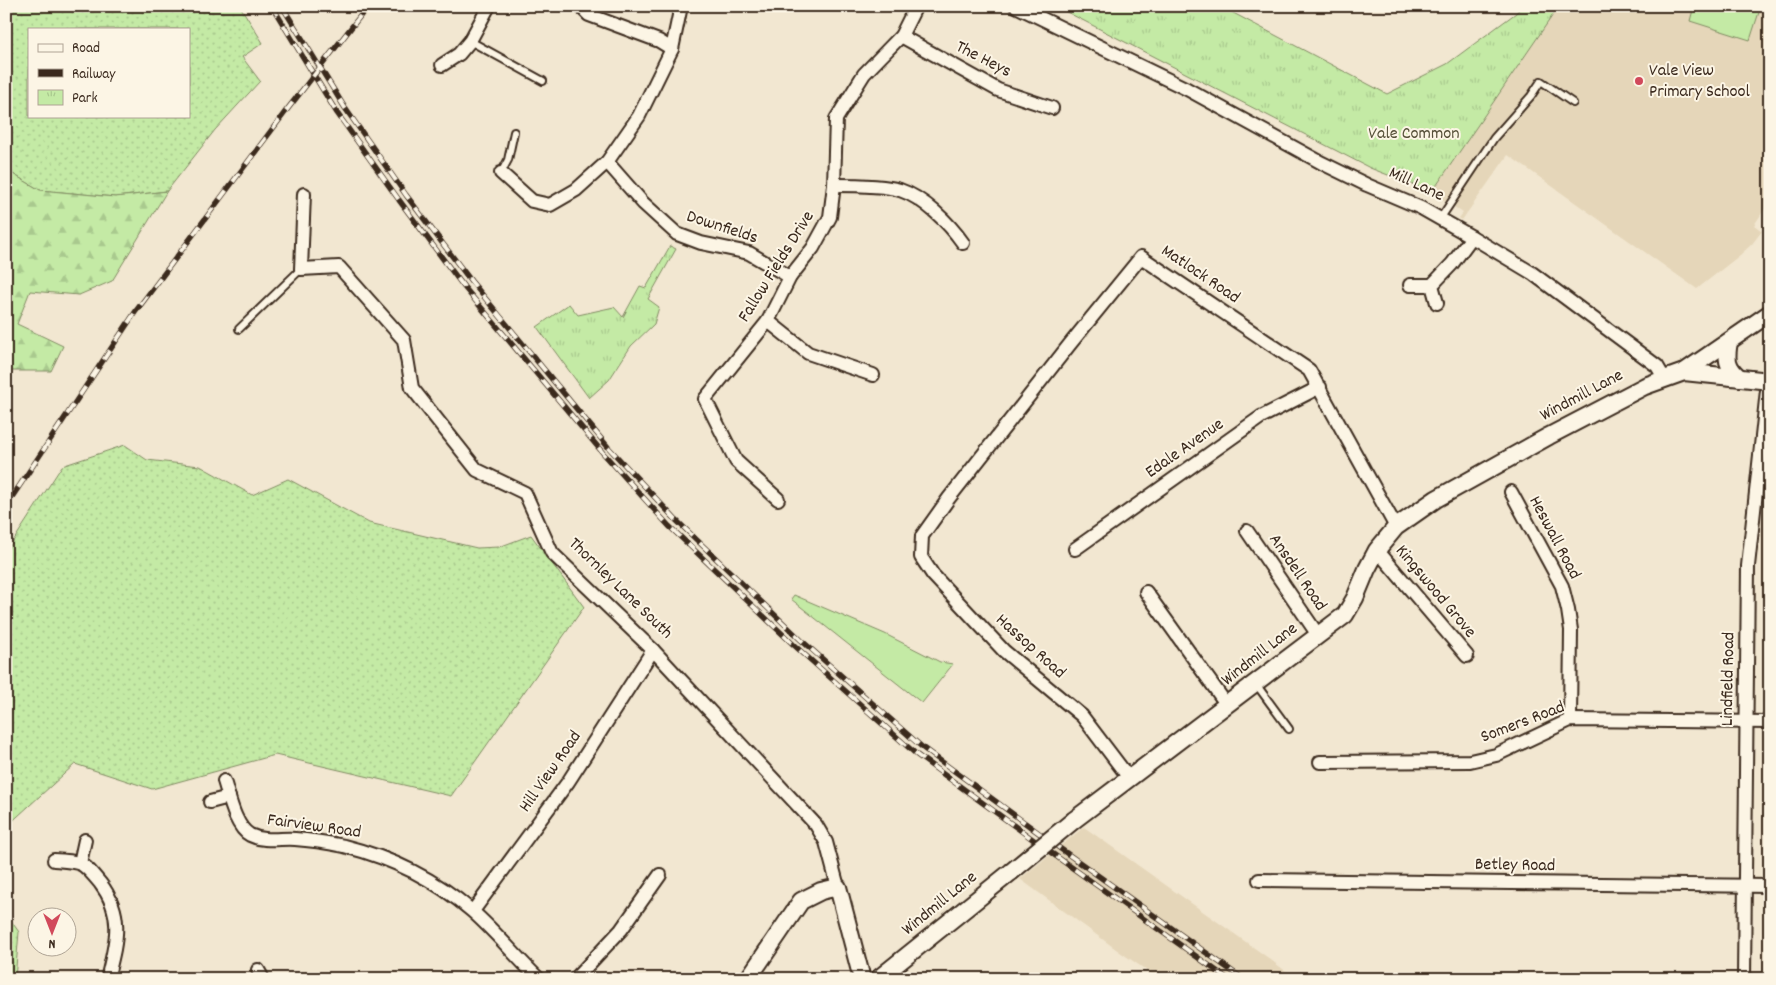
<svg xmlns="http://www.w3.org/2000/svg" width="1776" height="985" font-family="Dekko,sans-serif">
	<style>
		.built { fill: #e5d6b9 }
		.grass { fill: url(#grass-dots); stroke: #808a62; fill-rule: evenodd }
		.forest { fill: url(#forest-firs); stroke: #808a62 }
		.park { fill: url(#park-tufts); stroke: #808a62 }
		.garden { fill: #c4eaa5; stroke: #808a62 }
		.lines { fill: none; stroke-linecap: round; stroke-linejoin: round }
		.service-casing { stroke: #3b2a1e; stroke-width: 10 }
		.minor-casing { stroke: #3b2a1e; stroke-width: 16 }
		.tertiary-casing { stroke: #3b2a1e; stroke-width: 20 }
		.service { stroke: #fcf5e5; stroke-width: 6 }
		.minor { stroke: #fcf5e5; stroke-width: 12 }
		.tertiary { stroke: #fcf5e5; stroke-width: 16 }
		.rail-casing { stroke: #3b2a1e; stroke-width: 5.5 }
		.rail { stroke: #fcf5e5; stroke-width: 4; stroke-dasharray: 11; stroke-linecap: butt }
		.tertiary-bridge-casing { stroke: #3b2a1e; stroke-width: 20; stroke-linecap: butt }
		.tertiary-bridge { stroke: #fcf5e5; stroke-width: 16 }
		.poi-dot { fill: #d1495b; stroke: #fcf5e5; stroke-width: 2 }
		.labels { text-anchor: middle; dominant-baseline: central; stroke-width: 4; stroke-linejoin: round; paint-order: stroke }
		.street-label { font-size: 18px; fill: #3b2a1e; stroke: #fcf5e5 }
		.poi-label { font-size: 18px; fill: #3b2a1e; stroke: #fcf5e5; text-anchor: start }
		.park-label { font-size: 18px; fill: #565039; stroke: #fcf5e5 }
	</style>
	<defs>
		<pattern id="grass-dots" width="8" height="8" patternUnits="userSpaceOnUse" patternTransform="scale(1.25)"><rect width="8" height="8" fill="#c4eaa5"/><path d="M2 2h.1M6 6h.1" fill="none" stroke="#a9c98e" stroke-width="1.8" stroke-linecap="round"/></pattern>
		<pattern id="forest-firs" width="22" height="20" patternUnits="userSpaceOnUse" patternTransform="scale(1.25)"><rect width="22" height="20" fill="#c4eaa5"/><path d="M5 1l3.5 6h-7zM16 11l3.5 6h-7z" fill="#a9c98e"/></pattern>
		<pattern id="park-tufts" width="24" height="20" patternUnits="userSpaceOnUse" patternTransform="scale(1.25)"><rect width="24" height="20" fill="#c4eaa5"/><path d="M3 7l-1-3M5 7V3M7 7l1-3M15 17l-1-3M17 17v-4M19 17l1-3" fill="none" stroke="#a9c98e"/></pattern>
	</defs>
	<rect width="100%" height="100%" fill="#f2e7d1"/>
	<filter id="ink" filterUnits="userSpaceOnUse"><feTurbulence type="fractalNoise" baseFrequency=".02" numOctaves="2"/><feDisplacementMap in="SourceGraphic" scale="10" xChannelSelector="R" yChannelSelector="G"/><feConvolveMatrix kernelMatrix="1 2 1 2 8 2 1 2 1" color-interpolation-filters="sRGB"/></filter>
	<g filter="url(#ink)">
		<g class="built">
			<path d="M 1559,6 L 1770,6 L 1770,201 L 1754,225 L 1762,231 L 1752,244 L 1740,255 L 1697,289 L 1508,155 L 1462,220 L 1459,218 L 1463,213 L 1432,192 Z"/>
			<path d="M 1084,827 L 1267,957 L 1296,979 L 1159,979 L 1120,952 L 1020,879 Z"/>
		</g>
		<g class="grass">
			<path d="M 6,6 L 240,6 L 263,43 L 242,57 L 260,81 L 215,130 L 167,191 L 115,197 L 40,190 L 6,170 ZM 29,29 L 189,29 L 189,116 L 29,116 Z"/>
			<path d="M 125,445 L 147,460 L 200,466 L 252,495 L 288,479 L 369,523 L 477,548 L 499,547 L 531,535 L 584,607 L 451,796 L 275,755 L 152,789 L 75,764 L 6,827 L 6,552 L 62,466 Z"/>
			<path d="M 6,914 L 19,932 L 15,979 L 6,979 Z"/>
		</g>
		<path class="forest" d="M 6,170 L 40,190 L 115,197 L 167,191 L 112,281 L 79,295 L 30,291 L 17,324 L 63,346 L 51,371 L 6,371 Z"/>
		<g class="park">
			<path d="M 1055,6 L 1220,6 L 1387,94 L 1447,64 L 1516,13 L 1522,6 L 1559,6 L 1432,192 L 1370,168 Z"/>
			<path d="M 670,246 L 676,249 L 648,299 L 659,307 L 654,324 L 631,346 L 609,380 L 589,398 L 537,327 L 569,304 L 578,315 L 614,307 L 623,317 L 640,286 L 646,288 Z"/>
		</g>
		<g class="garden">
			<path d="M 1694,6 L 1761,6 L 1750,40 L 1690,21 Z"/>
			<path d="M 794,595 L 885,634 L 940,662 L 953,664 L 922,703 L 791,599 Z"/>
		</g>
		<g class="lines">
			<defs>
				<g id="service">
					<path d="M 470,41 L 543,81"/>
					<path d="M 501,173 L 508,160 L 514,132"/>
					<path d="M 1440,219 L 1494,138 L 1531,96 L 1541,81 L 1573,103"/>
					<path d="M 239,329 L 301,269"/>
					<path d="M 1256,684 L 1289,729"/>
				</g>
				<g id="minor">
					<path d="M 580,6 L 589,15 L 659,41 L 672,49"/>
					<path d="M 1016,6 L 1187,89 L 1322,163 L 1367,185 L 1421,208 L 1472,237 L 1532,273 L 1657,366 L 1664,378"/>
					<path d="M 901,36 L 998,90 L 1052,108"/>
					<path d="M 442,65 L 459,54 L 470,41 L 489,6"/>
					<path d="M 607,162 L 643,203 L 677,234 L 701,243 L 749,253 L 790,277"/>
					<path d="M 501,173 L 532,201 L 550,205 L 576,190 L 607,162 L 639,116 L 672,49 L 681,6"/>
					<path d="M 834,185 C 852,185 883,185 900,190 C 924,198 949,223 963,243"/>
					<path d="M 304,194 L 301,269 L 339,267 L 404,340 L 412,388 L 477,470 L 525,493 L 552,553 L 653,650 L 816,825 L 826,842 L 838,887"/>
					<path d="M 1410,285 L 1432,285"/>
					<path d="M 1437,303 L 1432,285 L 1452,264 L 1472,237"/>
					<path d="M 768,321 L 808,353 L 873,375"/>
					<path d="M 1511,492 L 1562,586 L 1568,610 L 1571,630 L 1570,720"/>
					<path d="M 778,499 L 736,461 L 705,399 L 768,321 L 790,277 L 813,248 L 830,217 L 834,185 L 836,119 L 864,74 L 901,36 L 916,6"/>
					<path d="M 1247,531 L 1318,635"/>
					<path d="M 1075,549 L 1261,417 L 1320,387"/>
					<path d="M 1377,550 L 1467,656"/>
					<path d="M 1146,592 L 1227,705"/>
					<path d="M 1320,762 L 1470,761 L 1496,755 L 1570,720 L 1770,722"/>
					<path d="M 1129,778 L 1082,716 L 1004,651 L 933,575 L 921,557 L 922,536 L 949,498 L 1070,344 L 1141,257 L 1309,370 L 1396,527"/>
					<path d="M 224,781 C 229,796 235,827 250,835 C 264,842 280,838 295,839 C 311,840 329,843 344,846 C 392,858 435,879 472,911 C 496,932 516,957 539,979"/>
					<path d="M 210,802 L 229,797"/>
					<path d="M 54,860 C 82,862 82,861 100,883 C 125,915 116,943 107,979"/>
					<path d="M 80,863 L 85,840"/>
					<path d="M 1259,880 L 1770,886"/>
					<path d="M 473,911 L 568,782 L 653,650"/>
					<path d="M 258,970 L 263,979"/>
					<path d="M 575,979 L 621,930 L 660,875"/>
					<path d="M 1744,979 L 1748,566 L 1768,381"/>
				</g>
				<g id="tertiary">
					<path d="M 1729,342 C 1726,358 1726,367 1740,378"/>
					<path d="M 1684,372 L 1770,381"/>
					<path d="M 1074,820 L 1345,615 L 1355,598 L 1367,569 L 1377,550 L 1396,527 L 1436,499 L 1549,436 L 1645,386 L 1684,372 L 1770,313"/>
					<path d="M 748,979 L 801,901 L 821,891 L 838,887 L 862,979"/>
					<path d="M 878,979 L 1011,872"/>
				</g>
			</defs>
			<use href="#service" class="service-casing"/>
			<use href="#minor" class="minor-casing"/>
			<use href="#tertiary" class="tertiary-casing"/>
			<use href="#service" class="service"/>
			<use href="#minor" class="minor"/>
			<use href="#tertiary" class="tertiary"/>
			<defs>
				<g id="rail">
					<path d="M 272,6 L 337,113 L 399,200 L 464,287 L 603,453 L 669,526 L 795,646 L 917,755 L 1053,854 L 1228,979"/>
					<path d="M 282,6 L 345,108 L 406,195 L 471,281 L 608,447 L 676,520 L 801,640 L 923,748 L 1058,847 L 1243,979"/>
					<path d="M 6,506 L 136,311 L 286,111 L 368,6"/>
				</g>
			</defs>
			<use href="#rail" class="rail-casing"/>
			<use href="#rail" class="rail"/>
			<defs>
				<path id="tertiary-bridge" d="M 1011,872 L 1074,820"/>
			</defs>
			<use href="#tertiary-bridge" class="tertiary-bridge-casing"/>
			<use href="#tertiary-bridge" class="tertiary-bridge"/>
		</g>
	</g>
	<circle class="poi-dot" cx="1639" cy="81" r="5"/>
	<g class="labels">
		<g class="street-label">
			<text transform="translate(983 60) rotate(27)">The Heys</text>
			<text transform="translate(1416 185) rotate(25)">Mill Lane</text>
			<text transform="translate(722 228) rotate(18)">Downfields</text>
			<text transform="translate(777 267) rotate(-58)">Fallow Fields Drive</text>
			<text transform="translate(1200 275) rotate(34)">Matlock Road</text>
			<text transform="translate(1582 396) rotate(-28)">Windmill Lane</text>
			<text transform="translate(1185 449) rotate(-35)">Edale Avenue</text>
			<text transform="translate(1554 538) rotate(62)">Heswall Road</text>
			<text transform="translate(1297 573) rotate(56)">Ansdell Road</text>
			<text transform="translate(620 589) rotate(44)">Thornley Lane South</text>
			<text transform="translate(1435 592) rotate(50)">Kingswood Grove</text>
			<text transform="translate(1030 647) rotate(42)">Hassop Road</text>
			<text transform="translate(1260 655) rotate(-38)">Windmill Lane</text>
			<text transform="translate(1729 679) rotate(-89)">Lindfield Road</text>
			<text transform="translate(1523 723) rotate(-21)">Somers Road</text>
			<text transform="translate(551 772) rotate(-55)">Hill View Road</text>
			<text transform="translate(314 827) rotate(8)">Fairview Road</text>
			<text transform="translate(1515 866) rotate(1)">Betley Road</text>
			<text transform="translate(940 904) rotate(-39)">Windmill Lane</text>
		</g>
		<g class="poi-label">
			<text x="1649" y="71">Vale View<tspan x="1649" dy="21">Primary School</tspan></text>
		</g>
		<g class="park-label">
			<text x="1414" y="134">Vale Common</text>
		</g>
	</g>
	<rect width="1776" height="985" fill="none" stroke="#fcf5e5" stroke-width="25"/>
	<rect x="12" y="12" width="1751" height="960" fill="none" stroke="#3b2a1e" stroke-width="2" filter="url(#ink)"/>
	<rect x="28" y="28" width="162" height="90" fill="#fcf5e5" stroke="#afa495"/>
	<rect x="38" y="44" width="25" height="8" fill="#fcf5e5" stroke="#afa495"/>
	<text x="72" y="52" font-size="15" fill="#3b2a1e">Road</text>
	<rect x="38" y="69" width="25" height="8" fill="#3b2a1e" stroke="#afa495"/>
	<text x="72" y="78" font-size="15" fill="#3b2a1e">Railway</text>
	<rect x="38" y="90" width="25" height="15" fill="url(#park-tufts)" stroke="#afa495"/>
	<text x="72" y="102" font-size="15" fill="#3b2a1e">Park</text>
	<g transform="translate(52 932) rotate(180)"><circle r="24" fill="#fcf5e5" stroke="#afa495"/>
	<path d="M0-4L9 19L0 12L-9 19Z" fill="#d1495b"/>
	<text y="-8" font-size="14" font-weight="bold" text-anchor="middle" fill="#3b2a1e">N</text>
	</g>
</svg>
